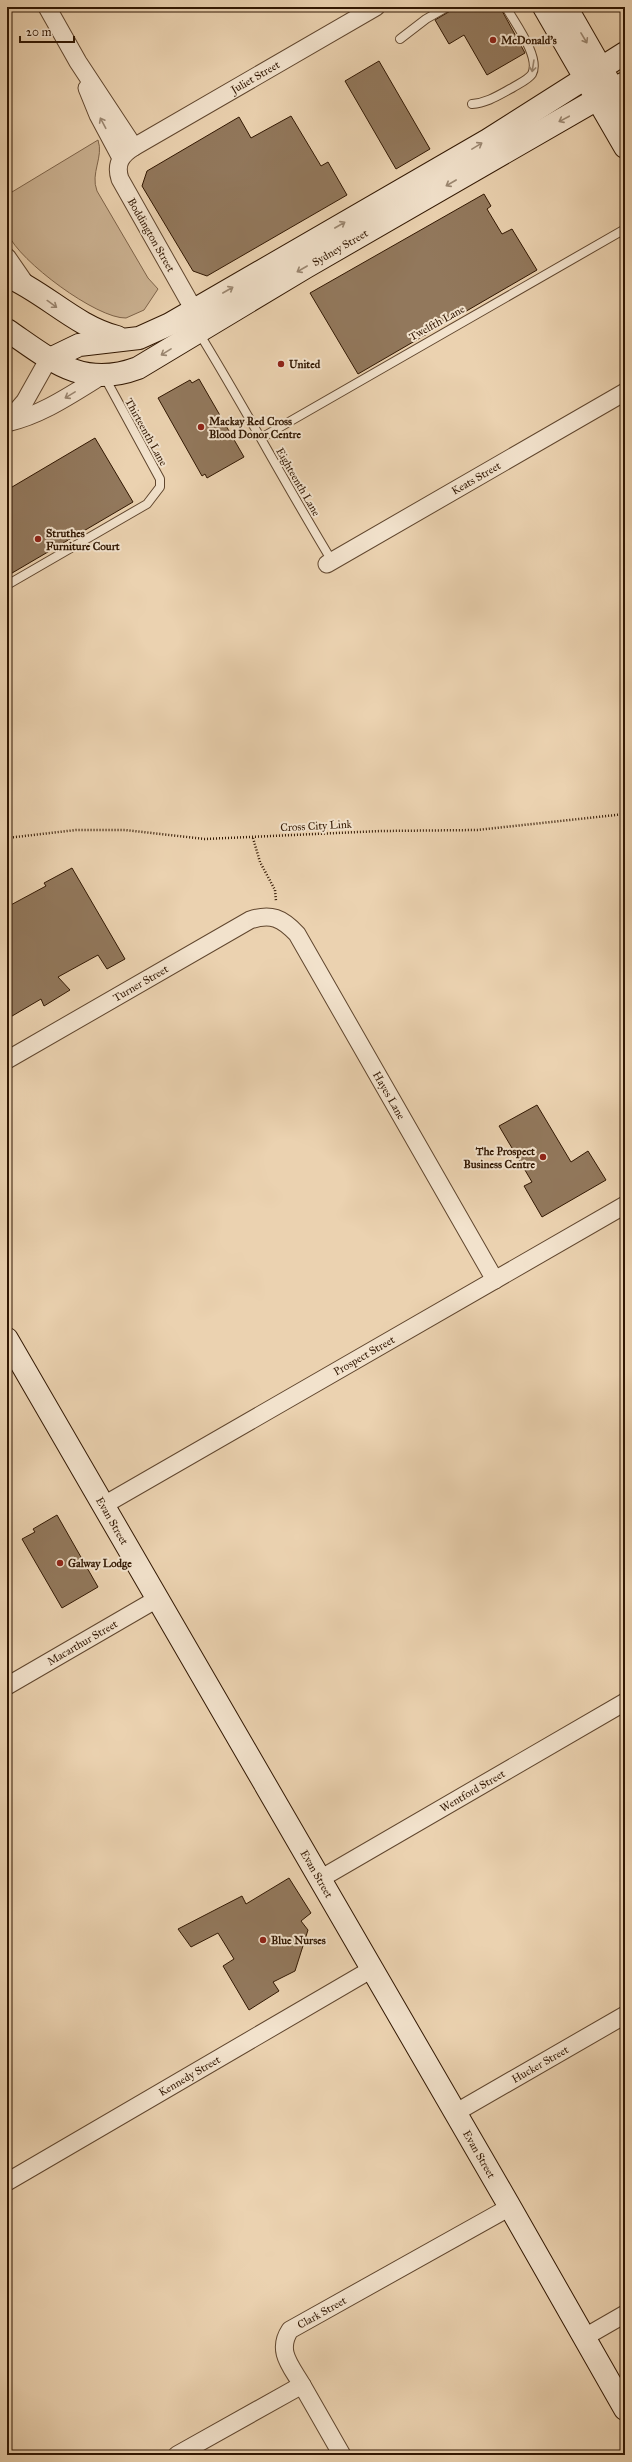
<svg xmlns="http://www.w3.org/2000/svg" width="632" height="2462" font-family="'IM FELL Great Primer',serif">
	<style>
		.green { fill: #cbb292; stroke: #7e644a }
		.building { fill: #92785c; stroke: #311702 }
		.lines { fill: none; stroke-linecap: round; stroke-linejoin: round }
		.lane-casing { stroke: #60462e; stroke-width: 10 }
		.street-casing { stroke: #60462e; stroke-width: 19 }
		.secondary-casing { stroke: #311702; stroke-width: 24 }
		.path { stroke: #311702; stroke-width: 2.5; stroke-dasharray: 1 2; stroke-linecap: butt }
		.lane { stroke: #f2e2cc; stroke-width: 8 }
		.street { stroke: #f2e2cc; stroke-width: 17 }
		.secondary { stroke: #f2e2cc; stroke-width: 22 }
		.oneway { stroke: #9b8771 }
		.poi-dot { fill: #8f2418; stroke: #f2e2cc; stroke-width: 1.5 }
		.labels { text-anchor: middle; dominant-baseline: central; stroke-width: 4; stroke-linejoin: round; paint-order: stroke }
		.poi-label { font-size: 11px; font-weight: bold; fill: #311702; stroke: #f2e2cc; text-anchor: start }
		.street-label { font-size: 11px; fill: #311702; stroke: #f2e2cc }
	</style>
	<rect width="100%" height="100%" fill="#ebd2b0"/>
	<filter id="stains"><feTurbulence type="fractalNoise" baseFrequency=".005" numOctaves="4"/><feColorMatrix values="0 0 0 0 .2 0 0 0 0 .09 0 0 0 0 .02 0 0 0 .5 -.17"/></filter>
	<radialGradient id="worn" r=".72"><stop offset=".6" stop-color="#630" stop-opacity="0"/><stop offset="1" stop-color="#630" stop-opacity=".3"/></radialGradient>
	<path class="green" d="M 98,140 C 104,157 90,173 97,191 L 148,278 L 158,289 L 144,310 L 126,318 C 97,319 19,261 8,234 C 4,224 7,206 7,195 Z"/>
	<g class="building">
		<path d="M 457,7 L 500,7 L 525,53 L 487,75 L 464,35 L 449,44 L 435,20 Z"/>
		<path d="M 379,61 L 430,149 L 396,169 L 345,81 Z"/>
		<path d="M 291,116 L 321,166 L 328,162 L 347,195 L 207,276 L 193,271 L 142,186 L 147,171 L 239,117 L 251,138 Z"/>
		<path d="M 484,194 L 491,206 L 487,209 L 502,234 L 512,229 L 537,270 L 358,374 L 310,293 Z"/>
		<path d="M 199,379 L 244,457 L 207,478 L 205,474 L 202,476 L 158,398 L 190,380 L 192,383 Z"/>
		<path d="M 95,438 L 133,502 L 7,576 L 7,490 Z"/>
		<path d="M 72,868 L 125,959 L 107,969 L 98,955 L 58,977 L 70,990 L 44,1006 L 41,999 L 7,1019 L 7,907 L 46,886 L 44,883 Z"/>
		<path d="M 537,1105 L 571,1162 L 588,1151 L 606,1180 L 542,1217 L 524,1186 L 532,1182 L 499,1126 Z"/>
		<path d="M 57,1515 L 98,1587 L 62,1608 L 22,1539 L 35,1532 L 33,1529 Z"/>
		<path d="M 289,1878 L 311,1913 L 301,1921 L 308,1930 L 295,1971 L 273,1982 L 279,1991 L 249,2010 L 223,1966 L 234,1959 L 218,1933 L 191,1947 L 178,1929 L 242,1896 L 246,1904 Z"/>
	</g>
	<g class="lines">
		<defs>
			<g id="lane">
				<path d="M 400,39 L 426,19 L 447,7"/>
				<path d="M 472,104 C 487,103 499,95 512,88 C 518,84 528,80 532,74 C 541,57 514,22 506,7"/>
				<path d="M 199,333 C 245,408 286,485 332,561"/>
				<path d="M 261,438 L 625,229"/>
				<path d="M 7,585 L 147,504 L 160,487 L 160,479 L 104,376"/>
			</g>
			<g id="street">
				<path d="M 47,7 L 78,62 L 134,147"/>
				<path d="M 87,88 L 98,115 L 121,158"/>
				<path d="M 7,257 L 27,286"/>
				<path id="s1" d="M 194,310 L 120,179 C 115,164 121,155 134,147 L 376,7"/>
				<path d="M 7,422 L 25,401 L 48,360"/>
				<path d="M 7,423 C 42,415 72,394 103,375"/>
				<path id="s2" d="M 327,564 L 625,392"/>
				<path id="s3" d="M 7,1060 L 250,920 C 271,913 282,918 297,934 L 495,1280"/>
				<path id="s4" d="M 104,1505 L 625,1205"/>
				<path id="s5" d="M 7,1686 L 157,1599"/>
				<path id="s6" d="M 320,1879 L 625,1702"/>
				<path id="s7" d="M 455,2113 L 625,2015"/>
				<path id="s8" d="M 7,2182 L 372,1969"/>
				<path d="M 585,2337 L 625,2314"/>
				<path d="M 302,2385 L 342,2455"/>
				<path id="s9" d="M 177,2455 L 302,2385 C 291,2366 276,2351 290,2330 L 510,2207"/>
			</g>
			<g id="secondary">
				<path d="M 544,7 L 625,147"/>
				<path d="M 566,7 L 625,110"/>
				<path d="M 7,276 C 46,293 75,326 117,337"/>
				<path id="s10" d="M 7,330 C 51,360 82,389 138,368 L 306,267 L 625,83"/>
				<path d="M 48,360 L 79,345 L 139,338 L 170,324 L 488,140 L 625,53"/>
				<path id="s11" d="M 7,1339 L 510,2207 L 625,2409"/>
			</g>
		</defs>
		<use href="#lane" class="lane-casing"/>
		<use href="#street" class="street-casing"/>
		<use href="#secondary" class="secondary-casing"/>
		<g class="path">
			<path d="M 7,838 L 76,830 L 125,830 L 205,839 L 381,831 L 477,830 L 625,814"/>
			<path d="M 253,838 L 260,862 L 275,890 L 276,901"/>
		</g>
		<use href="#lane" class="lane"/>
		<use href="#street" class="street"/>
		<use href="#secondary" class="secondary"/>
	</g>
	<defs><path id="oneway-shaft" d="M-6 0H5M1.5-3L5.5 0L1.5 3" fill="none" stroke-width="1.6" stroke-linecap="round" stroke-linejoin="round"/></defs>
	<g class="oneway">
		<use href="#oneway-shaft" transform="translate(584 38) rotate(59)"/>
		<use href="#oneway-shaft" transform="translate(533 66) rotate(99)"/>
		<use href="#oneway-shaft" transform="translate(564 119) rotate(152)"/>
		<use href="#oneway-shaft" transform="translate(103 123) rotate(-118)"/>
		<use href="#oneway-shaft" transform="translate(477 146) rotate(-31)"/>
		<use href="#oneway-shaft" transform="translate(451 183) rotate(150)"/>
		<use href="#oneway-shaft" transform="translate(340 225) rotate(-30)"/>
		<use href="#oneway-shaft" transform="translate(302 269) rotate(150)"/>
		<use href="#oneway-shaft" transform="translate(228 290) rotate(-30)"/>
		<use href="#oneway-shaft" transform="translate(52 304) rotate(36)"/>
		<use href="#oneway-shaft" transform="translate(166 352) rotate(148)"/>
		<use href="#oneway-shaft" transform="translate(70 395) rotate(149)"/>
	</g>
	<g class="poi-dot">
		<circle cx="493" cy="40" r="4"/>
		<circle cx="281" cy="364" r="4"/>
		<circle cx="201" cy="427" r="4"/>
		<circle cx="38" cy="539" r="4"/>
		<circle cx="543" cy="1157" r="4"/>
		<circle cx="60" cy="1563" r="4"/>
		<circle cx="263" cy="1940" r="4"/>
	</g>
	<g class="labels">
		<g class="poi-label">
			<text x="501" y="40">McDonald's</text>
			<text x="289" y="364">United</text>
			<text x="209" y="421">Mackay Red Cross<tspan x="209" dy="13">Blood Donor Centre</tspan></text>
			<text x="46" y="533">Struthes<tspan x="46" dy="13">Furniture Court</tspan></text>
			<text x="535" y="1151" text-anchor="end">The Prospect<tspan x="535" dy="13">Business Centre</tspan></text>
			<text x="68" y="1563">Galway Lodge</text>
			<text x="271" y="1940">Blue Nurses</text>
		</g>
		<g class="street-label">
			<text stroke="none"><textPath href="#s1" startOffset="329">Juliet Street</textPath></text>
			<text transform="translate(151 235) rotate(60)">Boddington Street</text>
			<text stroke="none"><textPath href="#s10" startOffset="379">Sydney Street</textPath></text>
			<text transform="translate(437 323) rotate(-29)">Twelfth Lane</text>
			<text transform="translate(146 432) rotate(61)">Thirteenth Lane</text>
			<text stroke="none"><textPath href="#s2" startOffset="172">Keats Street</textPath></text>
			<text transform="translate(298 482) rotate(60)">Eighteenth Lane</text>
			<text transform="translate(316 826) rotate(-3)">Cross City Link</text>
			<text stroke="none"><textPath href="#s3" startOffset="154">Turner Street</textPath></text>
			<text stroke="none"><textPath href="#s3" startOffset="519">Hayes Lane</textPath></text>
			<text stroke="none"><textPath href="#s4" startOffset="300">Prospect Street</textPath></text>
			<text stroke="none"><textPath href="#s11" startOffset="210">Evan Street</textPath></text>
			<text stroke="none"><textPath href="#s5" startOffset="87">Macarthur Street</textPath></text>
			<text stroke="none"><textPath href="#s6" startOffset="176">Wentford Street</textPath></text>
			<text stroke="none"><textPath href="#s11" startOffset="618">Evan Street</textPath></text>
			<text stroke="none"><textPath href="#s7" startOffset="98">Hucker Street</textPath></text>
			<text stroke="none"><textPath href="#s8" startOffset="211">Kennedy Street</textPath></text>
			<text stroke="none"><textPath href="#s11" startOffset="942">Evan Street</textPath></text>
			<text stroke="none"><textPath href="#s9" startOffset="240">Clark Street</textPath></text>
		</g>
	</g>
	<rect width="632" height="2462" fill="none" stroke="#ebd2b0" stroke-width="24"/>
	<rect x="8" y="8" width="616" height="2446" fill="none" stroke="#311702" stroke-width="2"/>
	<rect x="12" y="12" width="608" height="2438" fill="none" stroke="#311702"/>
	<path d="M20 36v6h54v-6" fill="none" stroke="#311702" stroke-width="2"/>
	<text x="26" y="36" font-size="12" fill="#311702" stroke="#f2e2cc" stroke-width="3" paint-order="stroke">20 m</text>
	<rect width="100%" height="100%" filter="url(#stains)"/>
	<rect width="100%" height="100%" fill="url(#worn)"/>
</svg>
